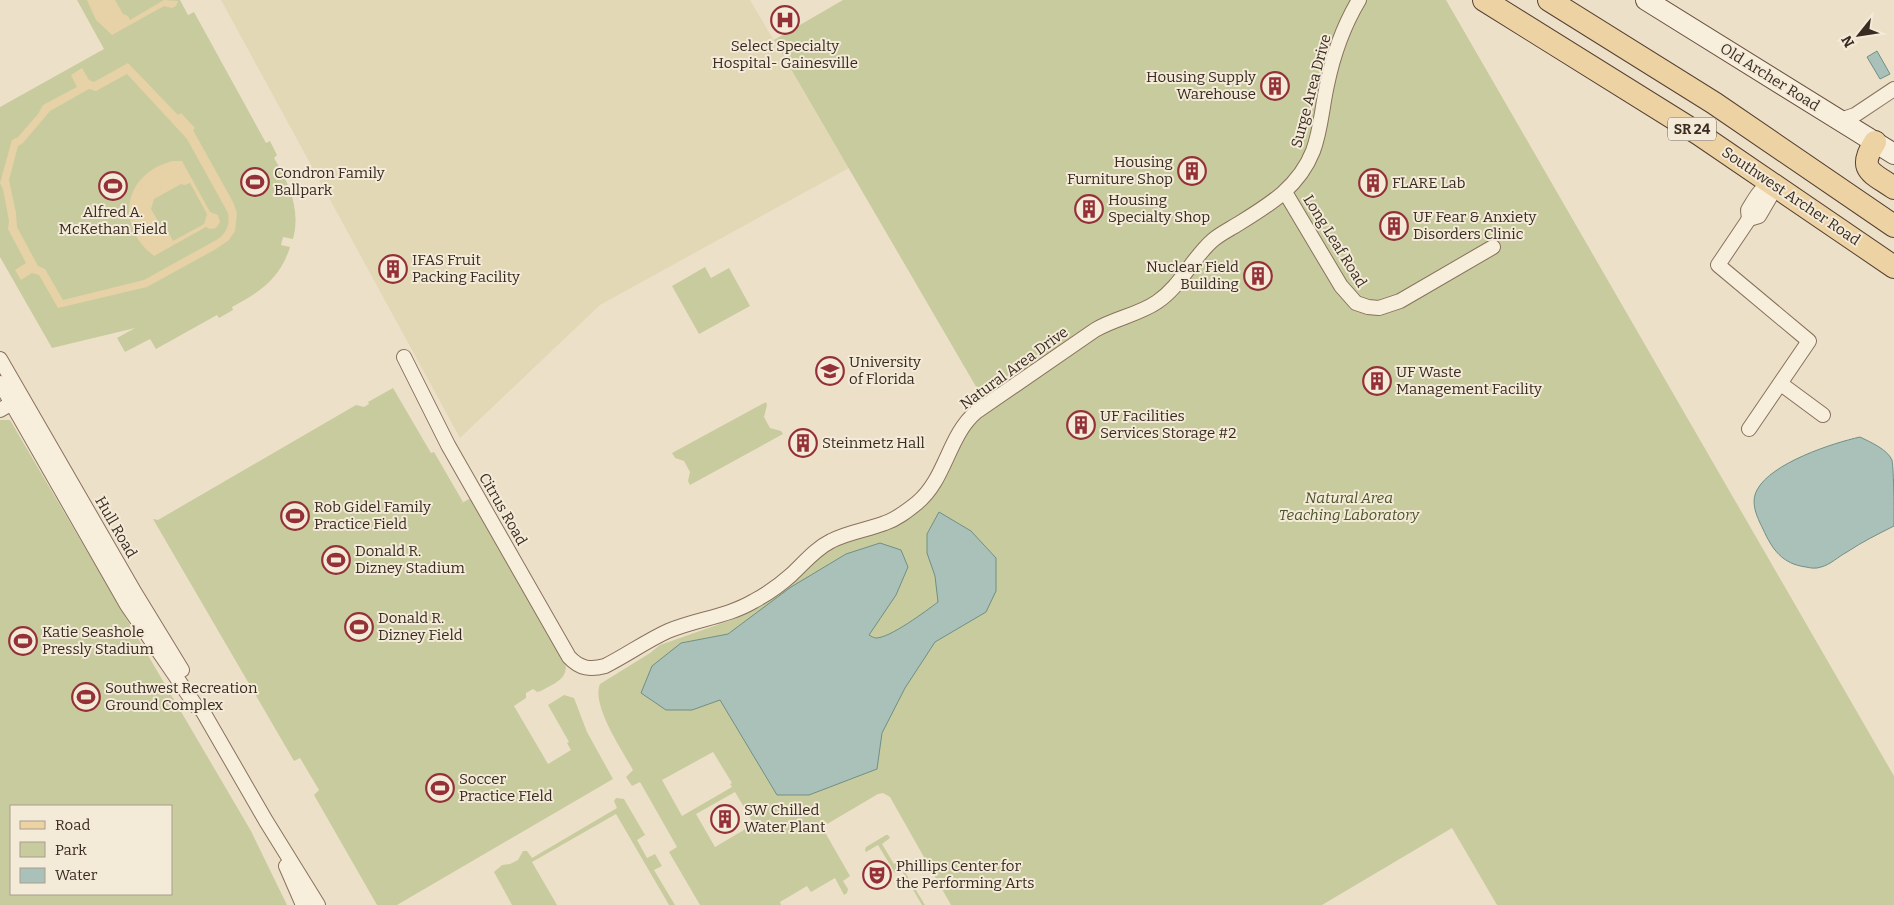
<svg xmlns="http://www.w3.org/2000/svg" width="1894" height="905" font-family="Bitter,serif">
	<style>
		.farmland { fill: #e2d8b6 }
		.green { fill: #c8cb9d; fill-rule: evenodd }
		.sand { fill: #e7d2a8; fill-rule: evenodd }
		.water { fill: #a9c1b9; stroke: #708f86 }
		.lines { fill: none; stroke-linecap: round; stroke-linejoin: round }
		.street-casing { stroke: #88725e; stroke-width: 16 }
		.secondary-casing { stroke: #6a5341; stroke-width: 22 }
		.primary-casing { stroke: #564132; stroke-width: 24 }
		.street { stroke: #f8eedc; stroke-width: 14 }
		.secondary { stroke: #f8eedc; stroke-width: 20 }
		.primary { stroke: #edd2a3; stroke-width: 22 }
		.labels { text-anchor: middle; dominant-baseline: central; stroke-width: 4; stroke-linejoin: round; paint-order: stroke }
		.shield { fill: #f4ead8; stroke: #716458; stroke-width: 1 }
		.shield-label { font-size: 14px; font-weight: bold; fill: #392b21 }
		.poi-label { font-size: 15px; fill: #392b21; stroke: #f4ead8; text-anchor: start }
		.street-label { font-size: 15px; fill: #392b21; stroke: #f4ead8 }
		.park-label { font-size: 15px; font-style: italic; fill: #4c5529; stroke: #f4ead8 }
	</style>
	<rect width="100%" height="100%" fill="#ede0c9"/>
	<path class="farmland" d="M 221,0 L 750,0 L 849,168 L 600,305 L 460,438 Z"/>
	<g class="green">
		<path d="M 77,0 L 180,0 L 188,15 L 194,12 L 266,143 L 270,141 L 277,155 L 274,158 C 289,183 301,210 293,239 L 283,237 L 281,245 L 290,247 C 280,279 260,292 232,307 L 233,310 L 219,318 L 217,315 L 156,349 L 150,339 L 125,352 L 117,338 L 135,328 L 52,348 L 0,257 L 0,107 L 104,49 Z"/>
		<path d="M 843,0 L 1446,0 L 1894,776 L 1894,905 L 1497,905 L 1452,828 L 1322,905 L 951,905 L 890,797 L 883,793 L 878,794 L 822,827 L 850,876 L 843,881 L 848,889 L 847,893 L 844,895 L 835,878 L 811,892 L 807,886 L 780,902 L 781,905 L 700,905 L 669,852 L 677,847 L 640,782 L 632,786 L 626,777 L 633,770 C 622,750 591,705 600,684 L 650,653 L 660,645 L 731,620 L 760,605 L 822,553 L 838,544 L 905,519 L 971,426 L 989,409 L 774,40 ZM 713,752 L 732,783 L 730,784 L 732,787 L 682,816 L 662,780 ZM 735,792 L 754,824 L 715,847 L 696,814 Z"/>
		<path d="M 705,267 L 711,278 L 729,268 L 750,306 L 699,334 L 672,286 Z"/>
		<path d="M 393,388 L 431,453 L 434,452 L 463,502 L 458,505 L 471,498 L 565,661 C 570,679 553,684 541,691 L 537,692 L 533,689 L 526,693 L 526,698 L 514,706 L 548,764 L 571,750 L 567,743 L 569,742 L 548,705 L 564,695 L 574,698 L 587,732 L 613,779 L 397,905 L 377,905 L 314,795 L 319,790 L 300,758 L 294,761 L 153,519 L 158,520 L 356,405 L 364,407 L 369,404 L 368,402 Z"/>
		<path d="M 766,402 L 767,405 L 764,417 L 770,428 L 781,431 L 783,434 L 690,485 L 688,481 L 690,472 L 684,461 L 675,458 L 672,453 Z"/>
		<path d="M 0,420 L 10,420 L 251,831 L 287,905 L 0,905 ZM 11,806 L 171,806 L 171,894 L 11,894 Z"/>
		<path d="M 616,798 L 624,799 L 645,835 L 637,840 L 647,858 L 655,854 L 662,866 L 654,870 L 675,905 L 669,905 L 616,814 L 532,862 L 557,905 L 512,905 L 494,872 L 502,865 L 510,864 L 518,860 L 523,851 L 527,851 L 532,858 L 617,808 L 614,801 Z"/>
		<path d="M 886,835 L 888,835 L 890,838 L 882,844 L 894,864 L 901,860 L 907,866 L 903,869 L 925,905 L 922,905 L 901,869 L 895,873 L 878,845 L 866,852 L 865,850 L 866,847 Z"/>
	</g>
	<g class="sand">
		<path d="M 87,0 L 115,0 L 123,14 L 128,16 L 130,20 L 164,0 L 178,1 L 176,6 L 172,8 L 164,6 L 112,35 L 96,20 Z"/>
		<path d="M 128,63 L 178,115 L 181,113 L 195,128 L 193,130 L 233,202 L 237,213 L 235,231 L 229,240 L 216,249 L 147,287 L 58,308 L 39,275 L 32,273 L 21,280 L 15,270 L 26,263 L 8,229 L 9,221 L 3,189 L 0,183 L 12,140 L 18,137 L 38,114 L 43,105 L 77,87 L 71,75 L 82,68 L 89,80 L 94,82 ZM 127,74 L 187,139 L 228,213 C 230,224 227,232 218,239 L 144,280 L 63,300 L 45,269 L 38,266 L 17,227 L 16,213 L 9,180 L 18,146 L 23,143 L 50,111 L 89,89 L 96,91 Z"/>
		<path d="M 173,161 L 182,161 L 210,212 L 218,215 L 220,222 L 216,228 L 210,229 L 206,227 L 154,256 C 115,226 123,173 173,161 ZM 190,183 L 207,214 L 204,224 L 173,241 L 170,235 L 166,235 L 151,209 L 154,199 L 181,184 L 185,185 Z"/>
	</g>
	<g class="water">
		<path d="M 1877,51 L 1890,74 L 1880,79 L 1867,57 Z"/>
		<path d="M 1860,437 C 1870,442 1887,449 1892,460 C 1894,472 1894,511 1894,526 C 1878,534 1862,542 1847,552 C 1839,556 1830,565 1821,567 C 1816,569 1810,568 1806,567 C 1782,564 1772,549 1763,529 C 1757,517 1750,503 1757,490 C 1771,463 1833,443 1860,437 Z"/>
		<path d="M 939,512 L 971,531 L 996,558 L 996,591 L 986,612 L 935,642 L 905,688 L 882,733 L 877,769 L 809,795 L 777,795 L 720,700 L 692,710 L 666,710 L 641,693 L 652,666 L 681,643 L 728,634 L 791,587 L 846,554 L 880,543 L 901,550 L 908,567 L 896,595 L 869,635 C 871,636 874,638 876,638 C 890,638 926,611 938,602 L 935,576 L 927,553 L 927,534 Z"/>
	</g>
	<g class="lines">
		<defs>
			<g id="street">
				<path d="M 1840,120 L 1855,115 L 1894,89"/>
				<path d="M 1773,183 L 1773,192 L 1759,216 L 1749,219 L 1748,210 C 1755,199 1760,187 1773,183 Z"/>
				<path d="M 1285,192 L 1341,286 L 1356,303 L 1368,307 L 1379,308 L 1400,301 L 1493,247"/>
				<path d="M 404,357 L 448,445 L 569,657 C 580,669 591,670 605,666 C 627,655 646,641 668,631 C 696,619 727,617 754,601 C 767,594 780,585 791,575 C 804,563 815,549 831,541 C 848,532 867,530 885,523 C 897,519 907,511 917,503 C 946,479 948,436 976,412 L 1095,330 C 1115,318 1138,315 1157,302 C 1181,286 1192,258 1213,240 C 1220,234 1230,229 1238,224 C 1269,205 1299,187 1313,151 C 1321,130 1322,107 1327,85 C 1333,56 1344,25 1359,0"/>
				<path d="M 0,359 L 135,593 L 182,670"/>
				<path d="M 0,383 L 127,605 L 196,706 L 202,710 L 266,821 L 318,905"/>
				<path d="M 1781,384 L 1823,415"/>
				<path d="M 0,410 L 19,399"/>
				<path d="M 1749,429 L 1809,341 L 1718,265 L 1749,219"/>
				<path d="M 286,866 L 303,905"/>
			</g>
			<path id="secondary" d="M 1646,0 L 1894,154"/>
			<g id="primary">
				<path d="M 1484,0 L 1699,134 L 1894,267"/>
				<path d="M 1549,0 L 1714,103 L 1894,226"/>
				<path d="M 1875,142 C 1857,170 1871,172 1894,188"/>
			</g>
		</defs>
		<use href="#street" class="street-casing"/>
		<use href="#secondary" class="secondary-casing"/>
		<use href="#primary" class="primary-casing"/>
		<use href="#street" class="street"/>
		<use href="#secondary" class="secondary"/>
		<use href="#primary" class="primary"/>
	</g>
	<defs>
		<symbol id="hospital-ring" viewBox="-11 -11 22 22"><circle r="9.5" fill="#f4ead8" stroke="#943138" stroke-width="1.5"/><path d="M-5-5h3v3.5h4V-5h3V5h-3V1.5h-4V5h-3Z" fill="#943138"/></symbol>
		<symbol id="building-ring" viewBox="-11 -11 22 22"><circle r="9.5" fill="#f4ead8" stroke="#943138" stroke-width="1.5"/><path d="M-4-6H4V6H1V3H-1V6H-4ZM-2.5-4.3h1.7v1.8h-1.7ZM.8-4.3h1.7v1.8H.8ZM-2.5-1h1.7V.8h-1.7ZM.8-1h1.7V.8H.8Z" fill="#943138"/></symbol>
		<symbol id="stadium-ring" viewBox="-11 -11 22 22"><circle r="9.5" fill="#f4ead8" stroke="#943138" stroke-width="1.5"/><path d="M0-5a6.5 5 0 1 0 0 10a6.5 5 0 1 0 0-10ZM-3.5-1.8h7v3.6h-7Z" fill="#943138"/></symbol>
		<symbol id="university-ring" viewBox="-11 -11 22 22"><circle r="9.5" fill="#f4ead8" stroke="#943138" stroke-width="1.5"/><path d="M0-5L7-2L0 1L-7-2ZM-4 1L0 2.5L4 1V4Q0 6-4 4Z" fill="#943138"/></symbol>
		<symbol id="theatre-ring" viewBox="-11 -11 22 22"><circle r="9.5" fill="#f4ead8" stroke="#943138" stroke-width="1.5"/><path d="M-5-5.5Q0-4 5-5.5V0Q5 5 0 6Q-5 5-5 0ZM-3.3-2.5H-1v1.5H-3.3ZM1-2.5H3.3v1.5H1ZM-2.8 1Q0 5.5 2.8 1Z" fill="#943138"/></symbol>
	</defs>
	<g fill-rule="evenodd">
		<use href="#hospital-ring" x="769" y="4" width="32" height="32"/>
		<use href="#building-ring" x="1259" y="70" width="32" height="32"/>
		<use href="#building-ring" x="1176" y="155" width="32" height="32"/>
		<use href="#stadium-ring" x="239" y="166" width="32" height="32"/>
		<use href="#building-ring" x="1357" y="167" width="32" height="32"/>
		<use href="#stadium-ring" x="97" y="170" width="32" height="32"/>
		<use href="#building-ring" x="1073" y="193" width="32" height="32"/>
		<use href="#building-ring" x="1378" y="210" width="32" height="32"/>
		<use href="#building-ring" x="377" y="253" width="32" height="32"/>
		<use href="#building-ring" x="1242" y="260" width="32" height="32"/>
		<use href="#university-ring" x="814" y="355" width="32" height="32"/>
		<use href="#building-ring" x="1361" y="365" width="32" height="32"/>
		<use href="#building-ring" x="1065" y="409" width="32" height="32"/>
		<use href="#building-ring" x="787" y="427" width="32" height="32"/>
		<use href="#stadium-ring" x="279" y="500" width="32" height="32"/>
		<use href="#stadium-ring" x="320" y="544" width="32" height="32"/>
		<use href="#stadium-ring" x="343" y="611" width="32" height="32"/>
		<use href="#stadium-ring" x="7" y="625" width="32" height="32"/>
		<use href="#stadium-ring" x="70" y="681" width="32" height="32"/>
		<use href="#stadium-ring" x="424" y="772" width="32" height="32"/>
		<use href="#building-ring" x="709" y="803" width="32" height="32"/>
		<use href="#theatre-ring" x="861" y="859" width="32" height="32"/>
	</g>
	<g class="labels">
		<rect class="shield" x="1668" y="117.5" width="48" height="23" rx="4"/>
		<g class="shield-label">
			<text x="1692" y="129">SR 24</text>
		</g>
		<g class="poi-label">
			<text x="785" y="46" text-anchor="middle">Select Specialty<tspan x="785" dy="17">Hospital- Gainesville</tspan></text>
			<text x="1256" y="77" text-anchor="end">Housing Supply<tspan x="1256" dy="17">Warehouse</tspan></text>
			<text x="1173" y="162" text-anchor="end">Housing<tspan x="1173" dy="17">Furniture Shop</tspan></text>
			<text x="274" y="173">Condron Family<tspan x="274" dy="17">Ballpark</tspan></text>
			<text x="1392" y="183">FLARE Lab</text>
			<text x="1108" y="200">Housing<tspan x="1108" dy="17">Specialty Shop</tspan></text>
			<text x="113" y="212" text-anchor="middle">Alfred A.<tspan x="113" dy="17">McKethan Field</tspan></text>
			<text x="1413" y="217">UF Fear &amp; Anxiety<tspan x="1413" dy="17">Disorders Clinic</tspan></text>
			<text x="412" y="260">IFAS Fruit<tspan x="412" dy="17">Packing Facility</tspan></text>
			<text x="1239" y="267" text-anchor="end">Nuclear Field<tspan x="1239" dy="17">Building</tspan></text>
			<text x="849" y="362">University<tspan x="849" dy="17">of Florida</tspan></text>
			<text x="1396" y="372">UF Waste<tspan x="1396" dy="17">Management Facility</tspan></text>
			<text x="1100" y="416">UF Facilities<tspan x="1100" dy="17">Services Storage #2</tspan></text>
			<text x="822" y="443">Steinmetz Hall</text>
			<text x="314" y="507">Rob Gidel Family<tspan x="314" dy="17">Practice Field</tspan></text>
			<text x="355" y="551">Donald R.<tspan x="355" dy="17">Dizney Stadium</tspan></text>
			<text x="378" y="618">Donald R.<tspan x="378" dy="17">Dizney Field</tspan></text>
			<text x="42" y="632">Katie Seashole<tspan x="42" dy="17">Pressly Stadium</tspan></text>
			<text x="105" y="688">Southwest Recreation<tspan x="105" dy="17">Ground Complex</tspan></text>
			<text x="459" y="779">Soccer<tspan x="459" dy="17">Practice FIeld</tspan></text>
			<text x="744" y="810">SW Chilled<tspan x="744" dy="17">Water Plant</tspan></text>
			<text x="896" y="866">Phillips Center for<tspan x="896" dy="17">the Performing Arts</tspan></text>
		</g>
		<g class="street-label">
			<text transform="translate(1770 77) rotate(32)">Old Archer Road</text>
			<text transform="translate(1311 91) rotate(-75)">Surge Area Drive</text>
			<text transform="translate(1791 196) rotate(34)">Southwest Archer Road</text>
			<text transform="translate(1335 241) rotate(58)">Long Leaf Road</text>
			<text transform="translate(1014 368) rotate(-36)">Natural Area Drive</text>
			<text transform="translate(503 509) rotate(60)">Citrus Road</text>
			<text transform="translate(116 527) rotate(60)">Hull Road</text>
		</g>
		<g class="park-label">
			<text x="1349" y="498">Natural Area<tspan x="1349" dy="17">Teaching Laboratory</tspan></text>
		</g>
	</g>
	<rect x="10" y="805" width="162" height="90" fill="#f4ead8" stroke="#a99e8f"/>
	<rect x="20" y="821" width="25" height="8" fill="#edd2a3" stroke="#a99e8f"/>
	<text x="55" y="830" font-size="15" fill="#392b21">Road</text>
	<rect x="20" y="842" width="25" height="15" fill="#c8cb9d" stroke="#a99e8f"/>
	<text x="55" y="855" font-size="15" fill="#392b21">Park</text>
	<rect x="20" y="868" width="25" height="15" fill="#a9c1b9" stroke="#a99e8f"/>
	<text x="55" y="880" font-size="15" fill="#392b21">Water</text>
	<g transform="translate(1859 35) rotate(240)" stroke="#f4ead8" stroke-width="4" paint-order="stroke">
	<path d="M0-4L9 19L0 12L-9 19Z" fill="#392b21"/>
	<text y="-8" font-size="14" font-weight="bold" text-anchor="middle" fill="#392b21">N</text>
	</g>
</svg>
